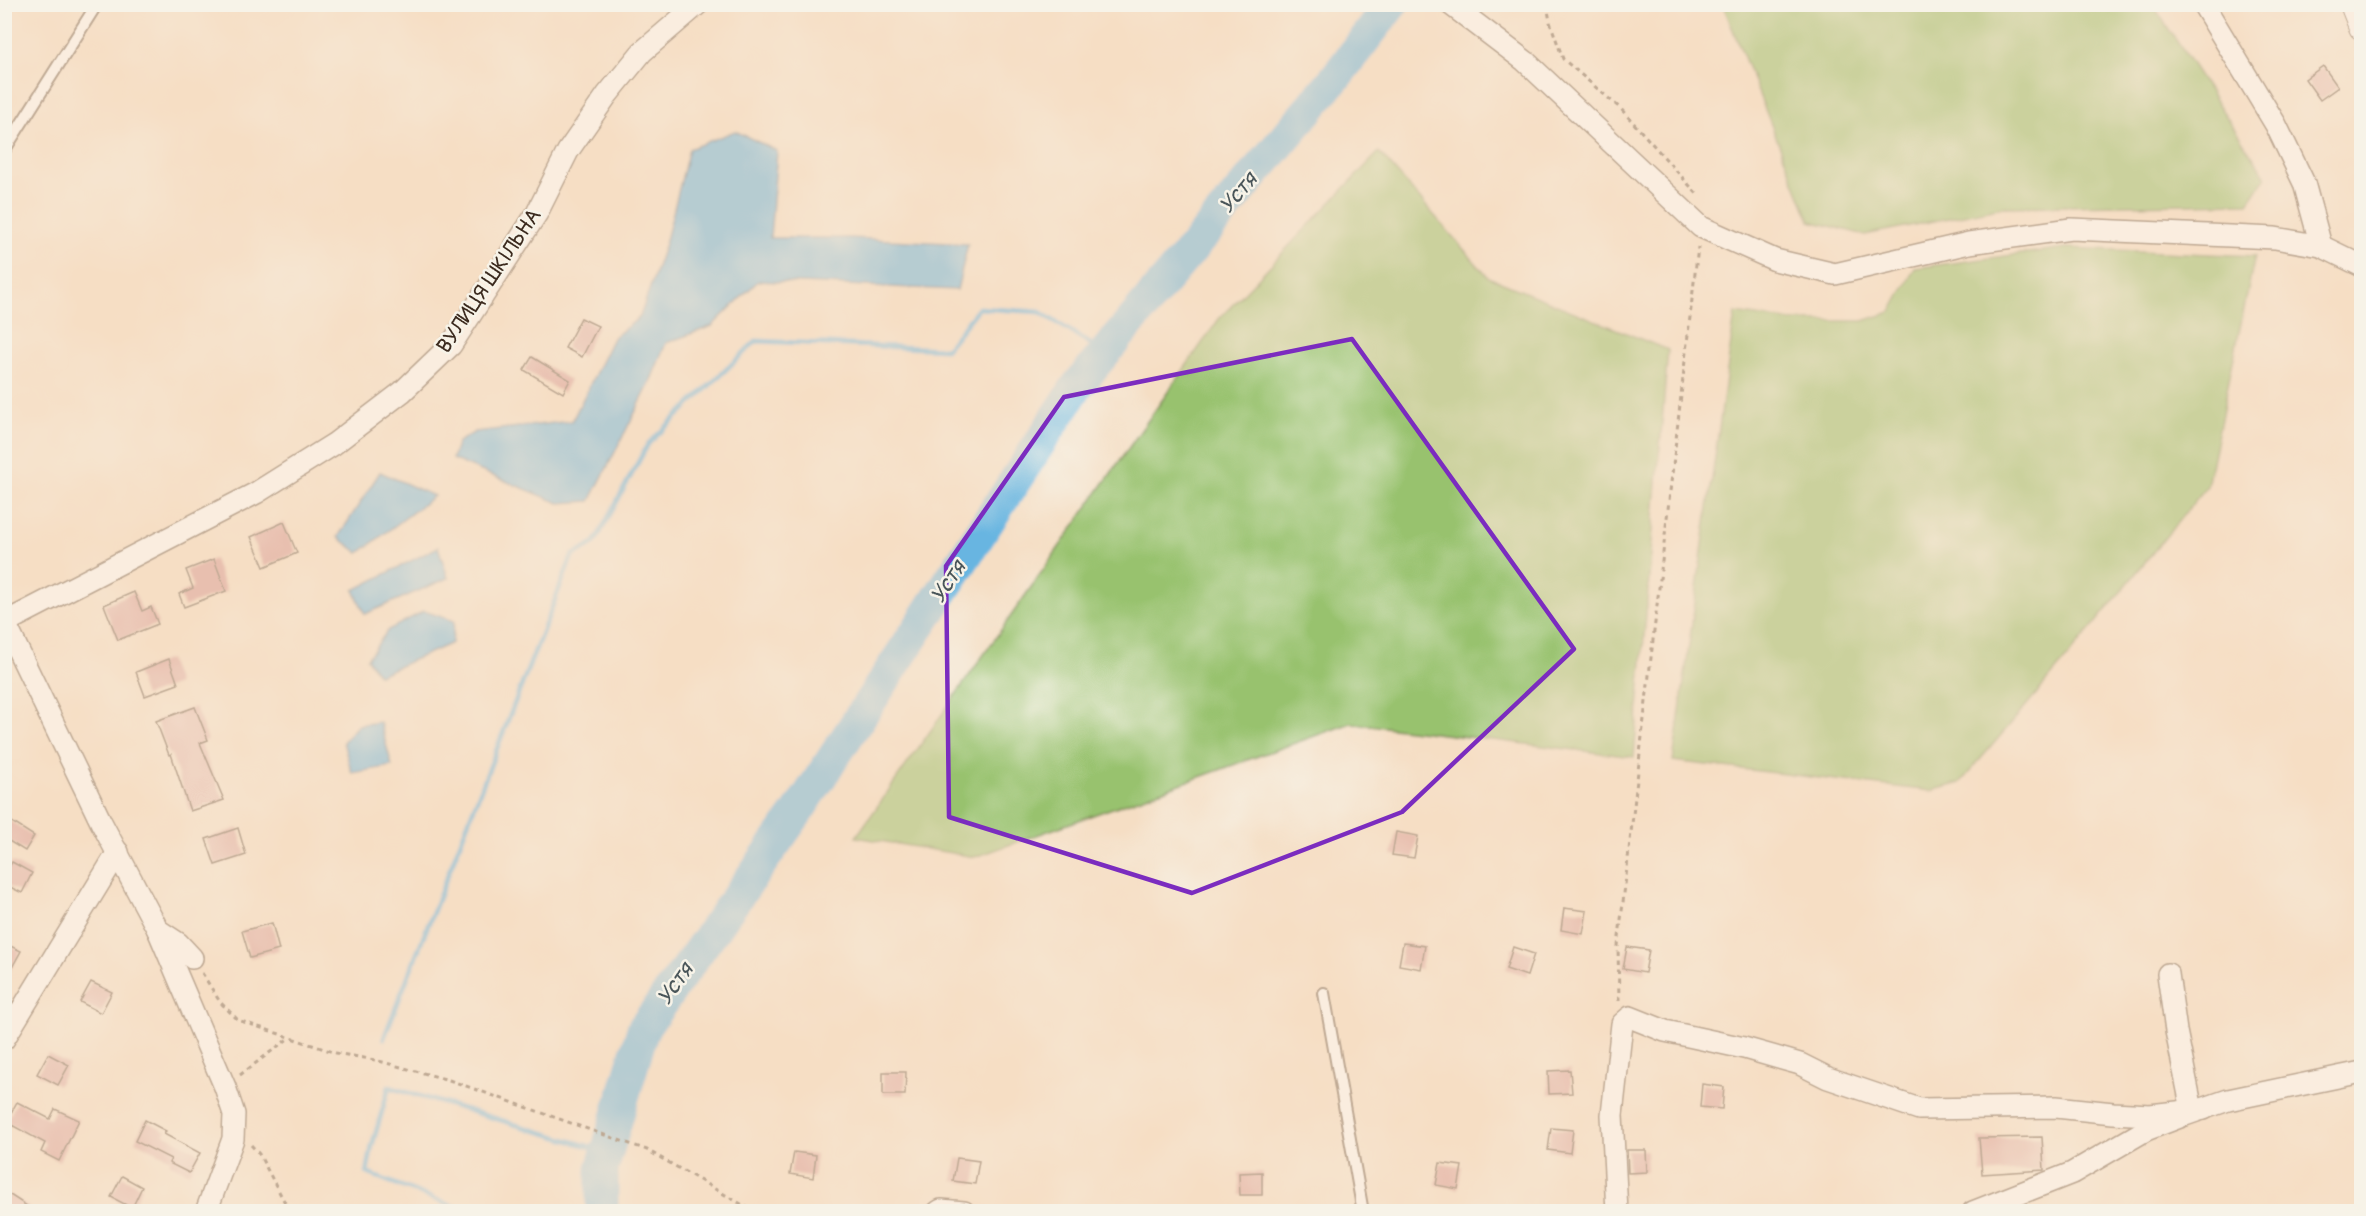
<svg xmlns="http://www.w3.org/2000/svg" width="2366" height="1216" font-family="Pangolin,sans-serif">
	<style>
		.green { fill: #98c26e; stroke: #6a7646; stroke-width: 1.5 }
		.water { fill: #67b5e1; stroke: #517080; stroke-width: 1.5 }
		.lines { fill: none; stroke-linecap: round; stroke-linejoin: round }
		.stream { stroke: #67b5e1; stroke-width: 5 }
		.river { stroke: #67b5e1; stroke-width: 33 }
		.building { fill: #d89a95 }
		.service-casing { stroke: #7c6958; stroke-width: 14 }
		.minor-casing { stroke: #7c6958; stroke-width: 24 }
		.tertiary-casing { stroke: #7c6958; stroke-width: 28 }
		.path { stroke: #7c6958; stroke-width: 3; stroke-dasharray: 4.5 4.5; stroke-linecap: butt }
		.service { stroke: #fff; stroke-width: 10 }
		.minor { stroke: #fff; stroke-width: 21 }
		.tertiary { stroke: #fff; stroke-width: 26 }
		.marked { fill: none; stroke: #7b2cbf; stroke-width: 4.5; stroke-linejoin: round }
		.labels { text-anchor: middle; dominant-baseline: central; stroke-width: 5; stroke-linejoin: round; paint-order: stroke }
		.street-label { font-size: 21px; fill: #3b2a1e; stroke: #f7f3e8 }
		.water-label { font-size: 22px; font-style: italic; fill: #485458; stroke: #f7f3e8 }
	</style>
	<rect width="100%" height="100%" fill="#f7f3e8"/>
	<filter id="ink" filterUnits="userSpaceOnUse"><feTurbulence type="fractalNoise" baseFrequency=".0167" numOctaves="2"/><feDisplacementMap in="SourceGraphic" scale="12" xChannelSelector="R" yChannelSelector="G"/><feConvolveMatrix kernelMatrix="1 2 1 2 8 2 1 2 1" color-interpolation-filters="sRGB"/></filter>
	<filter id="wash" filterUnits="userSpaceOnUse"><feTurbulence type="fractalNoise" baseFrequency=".008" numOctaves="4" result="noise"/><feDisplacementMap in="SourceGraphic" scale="24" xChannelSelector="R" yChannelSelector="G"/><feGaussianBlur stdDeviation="1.35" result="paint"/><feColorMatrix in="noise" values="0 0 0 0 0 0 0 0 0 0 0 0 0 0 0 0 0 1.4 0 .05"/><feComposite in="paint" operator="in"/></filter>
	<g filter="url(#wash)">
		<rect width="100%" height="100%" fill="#f5dec4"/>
		<g class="green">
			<path d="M 1723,5 L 2153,5 L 2266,177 L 2248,203 L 2003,207 L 1865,235 L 1810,221 Z"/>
			<path d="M 1379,152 L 1488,277 L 1668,350 L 1634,757 L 1351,723 L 975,857 L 856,837 L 1219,319 Z"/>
			<path d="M 2066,248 L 2255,256 L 2207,486 L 2067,658 L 1960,783 L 1931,791 L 1673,761 L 1735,313 L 1792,321 L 1863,321 L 1891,312 L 1915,268 Z"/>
		</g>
		<g class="water">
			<path d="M 735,131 L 777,151 L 770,238 L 850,238 L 968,244 L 957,290 L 758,281 L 712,326 L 666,343 L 648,387 L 590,501 L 559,503 L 452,459 L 458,442 L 475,432 L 572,421 L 613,338 L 640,317 L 666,241 L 689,149 Z"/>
			<path d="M 380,472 L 434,496 L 359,553 L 338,537 Z"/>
			<path d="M 438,547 L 448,578 L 365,614 L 354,590 Z"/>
			<path d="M 424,611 L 454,621 L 452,643 L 379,675 L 367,659 L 388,630 Z"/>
			<path d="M 380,722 L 392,766 L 352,773 L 343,742 L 358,725 Z"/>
		</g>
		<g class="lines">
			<g class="stream">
				<path d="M 384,1038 L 572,556 L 595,542 L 648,444 L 756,341 L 946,349 L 979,308 L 1040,312 L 1105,353"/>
				<path d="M 468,1212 L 367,1173 L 372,1146 L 389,1087 L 608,1152"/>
			</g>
			<path class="river" d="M 602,1212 L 602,1169 L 643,1029 L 797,813 L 1077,386 L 1335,78 L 1392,4"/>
		</g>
		<g id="blocks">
			<g class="building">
				<path d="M 2323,66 L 2338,87 L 2320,100 L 2305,79 Z"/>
				<path d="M 581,318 L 598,326 L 582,357 L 565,348 Z"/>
				<path d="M 532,357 L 570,380 L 563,393 L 524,370 Z"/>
				<path d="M 284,522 L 297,553 L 264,567 L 251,537 Z"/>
				<path d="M 214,559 L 226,591 L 184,607 L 179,594 L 193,588 L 186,570 Z"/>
				<path d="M 134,592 L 142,611 L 151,607 L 158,624 L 118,640 L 104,605 Z"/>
				<path d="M 169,659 L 178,684 L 145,696 L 136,672 Z"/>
				<path d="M 195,707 L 208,740 L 200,743 L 224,800 L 190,811 L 171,754 L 169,755 L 156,721 Z"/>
				<path d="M 4,817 L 34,836 L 25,851 L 4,838 Z"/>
				<path d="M 238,828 L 246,855 L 215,865 L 206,839 Z"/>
				<path d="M 1396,832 L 1418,836 L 1414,858 L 1392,855 Z"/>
				<path d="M 12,862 L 32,873 L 22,893 L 4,884 L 4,876 Z"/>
				<path d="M 1564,908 L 1587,911 L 1583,934 L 1561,930 Z"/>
				<path d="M 272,923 L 279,950 L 250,958 L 242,931 Z"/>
				<path d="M 4,943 L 21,951 L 4,982 Z"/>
				<path d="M 1403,943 L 1425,946 L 1421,969 L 1399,965 Z"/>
				<path d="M 1513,947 L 1534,954 L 1527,976 L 1506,969 Z"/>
				<path d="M 1627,947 L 1649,950 L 1645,973 L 1623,969 Z"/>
				<path d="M 91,982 L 112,992 L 101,1013 L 80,1002 Z"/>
				<path d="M 48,1054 L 69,1065 L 58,1085 L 37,1074 Z"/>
				<path d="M 1570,1070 L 1572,1093 L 1549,1094 L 1548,1071 Z"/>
				<path d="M 883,1072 L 906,1072 L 905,1095 L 883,1095 Z"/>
				<path d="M 1702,1084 L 1724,1087 L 1722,1109 L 1700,1107 Z"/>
				<path d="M 17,1102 L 50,1119 L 55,1109 L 79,1120 L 59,1161 L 41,1152 L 45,1143 L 6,1122 Z"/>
				<path d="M 145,1120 L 166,1131 L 164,1134 L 200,1153 L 189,1173 L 169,1163 L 171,1159 L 135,1141 Z"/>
				<path d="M 1551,1128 L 1573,1130 L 1570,1153 L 1548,1150 Z"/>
				<path d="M 2042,1137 L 2044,1170 L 1982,1174 L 1979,1138 Z"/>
				<path d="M 1627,1150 L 1646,1150 L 1647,1172 L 1628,1173 Z"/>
				<path d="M 794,1152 L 816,1155 L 813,1178 L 790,1174 Z"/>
				<path d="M 957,1158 L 979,1161 L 975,1184 L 953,1181 Z"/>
				<path d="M 1440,1163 L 1462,1166 L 1458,1189 L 1436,1185 Z"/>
				<path d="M 1262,1172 L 1262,1195 L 1240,1195 L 1239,1173 Z"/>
				<path d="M 122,1176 L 142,1187 L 132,1208 L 111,1197 Z"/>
				<path d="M 4,1191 L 36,1212 L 4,1212 Z"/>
			</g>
		</g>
	</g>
	<g filter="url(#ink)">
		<use href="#blocks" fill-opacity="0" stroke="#7c6958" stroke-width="1.5"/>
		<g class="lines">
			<defs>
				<g id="service">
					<path d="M 4,151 L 97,4"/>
					<path d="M 1324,993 L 1363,1212"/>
				</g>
				<g id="minor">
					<path d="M 1450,4 L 1525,61 L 1701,227 L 1775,260 L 1835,274 L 1969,243 L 2071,229 L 2275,238 L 2321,246 L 2362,266"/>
					<path d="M 2203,4 L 2276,125 L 2304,183 L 2321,246"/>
					<path d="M 4,623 L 256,493 L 334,444 L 402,392 L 451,345 L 537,213 L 568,151 L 607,95 L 642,52 L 698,4"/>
					<path d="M 5,623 L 101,822 L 158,930 L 225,1087 L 234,1114 L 233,1139 L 206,1212"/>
					<path d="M 158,930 L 178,943 L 192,958"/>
					<path d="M 2168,974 L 2176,1031 L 2192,1110"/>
					<path d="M 4,1039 L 118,852"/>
					<path d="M 938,1212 L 941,1210 L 964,1212"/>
					<path d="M 1617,1212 L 1612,1115 L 1622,1024 L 1630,1017 L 1665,1031 L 1744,1048 L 1800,1064 L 1828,1078 L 1919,1109 L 2056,1107 L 2113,1113 L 2150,1115 L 2204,1109"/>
					<path d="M 1973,1212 L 2072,1173 L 2146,1130 L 2185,1115 L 2228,1100 L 2362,1072"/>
				</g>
				<path id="tertiary" d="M 2353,4 L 2362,27"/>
			</defs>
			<use href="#service" class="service-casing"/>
			<use href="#minor" class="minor-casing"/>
			<use href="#tertiary" class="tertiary-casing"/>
			<g class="path">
				<path d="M 1547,4 L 1550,22 L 1563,59 L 1621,109 L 1698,195"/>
				<path d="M 202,973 L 220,1002 L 238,1020 L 336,1053 L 375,1060 L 449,1080 L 647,1150 L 755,1212"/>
				<path d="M 1619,1001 L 1618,946 L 1698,247"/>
				<path d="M 240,1075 L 289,1038"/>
				<path d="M 251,1145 L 259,1154 L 290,1212"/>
			</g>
			<use href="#service" class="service"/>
			<use href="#minor" class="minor"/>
			<use href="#tertiary" class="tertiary"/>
		</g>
	</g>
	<path d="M0 0H2366V1216H0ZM 1352,339 L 1574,649 L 1402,812 L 1192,893 L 949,817 L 946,566 L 1064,397 Z" fill="#f5dec4" fill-opacity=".55" fill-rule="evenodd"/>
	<path class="marked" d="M 1352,339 L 1574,649 L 1402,812 L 1192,893 L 949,817 L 946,566 L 1064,397 Z"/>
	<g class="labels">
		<g class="street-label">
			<text transform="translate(489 281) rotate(-56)">ВУЛИЦЯ ШКІЛЬНА</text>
		</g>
		<g class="water-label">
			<text transform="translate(1238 193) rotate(-50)">Устя</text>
			<text transform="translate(948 582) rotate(-57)">Устя</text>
			<text transform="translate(675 984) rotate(-55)">Устя</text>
		</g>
	</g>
	<rect width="2366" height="1216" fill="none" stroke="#f7f3e8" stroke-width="24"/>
</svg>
